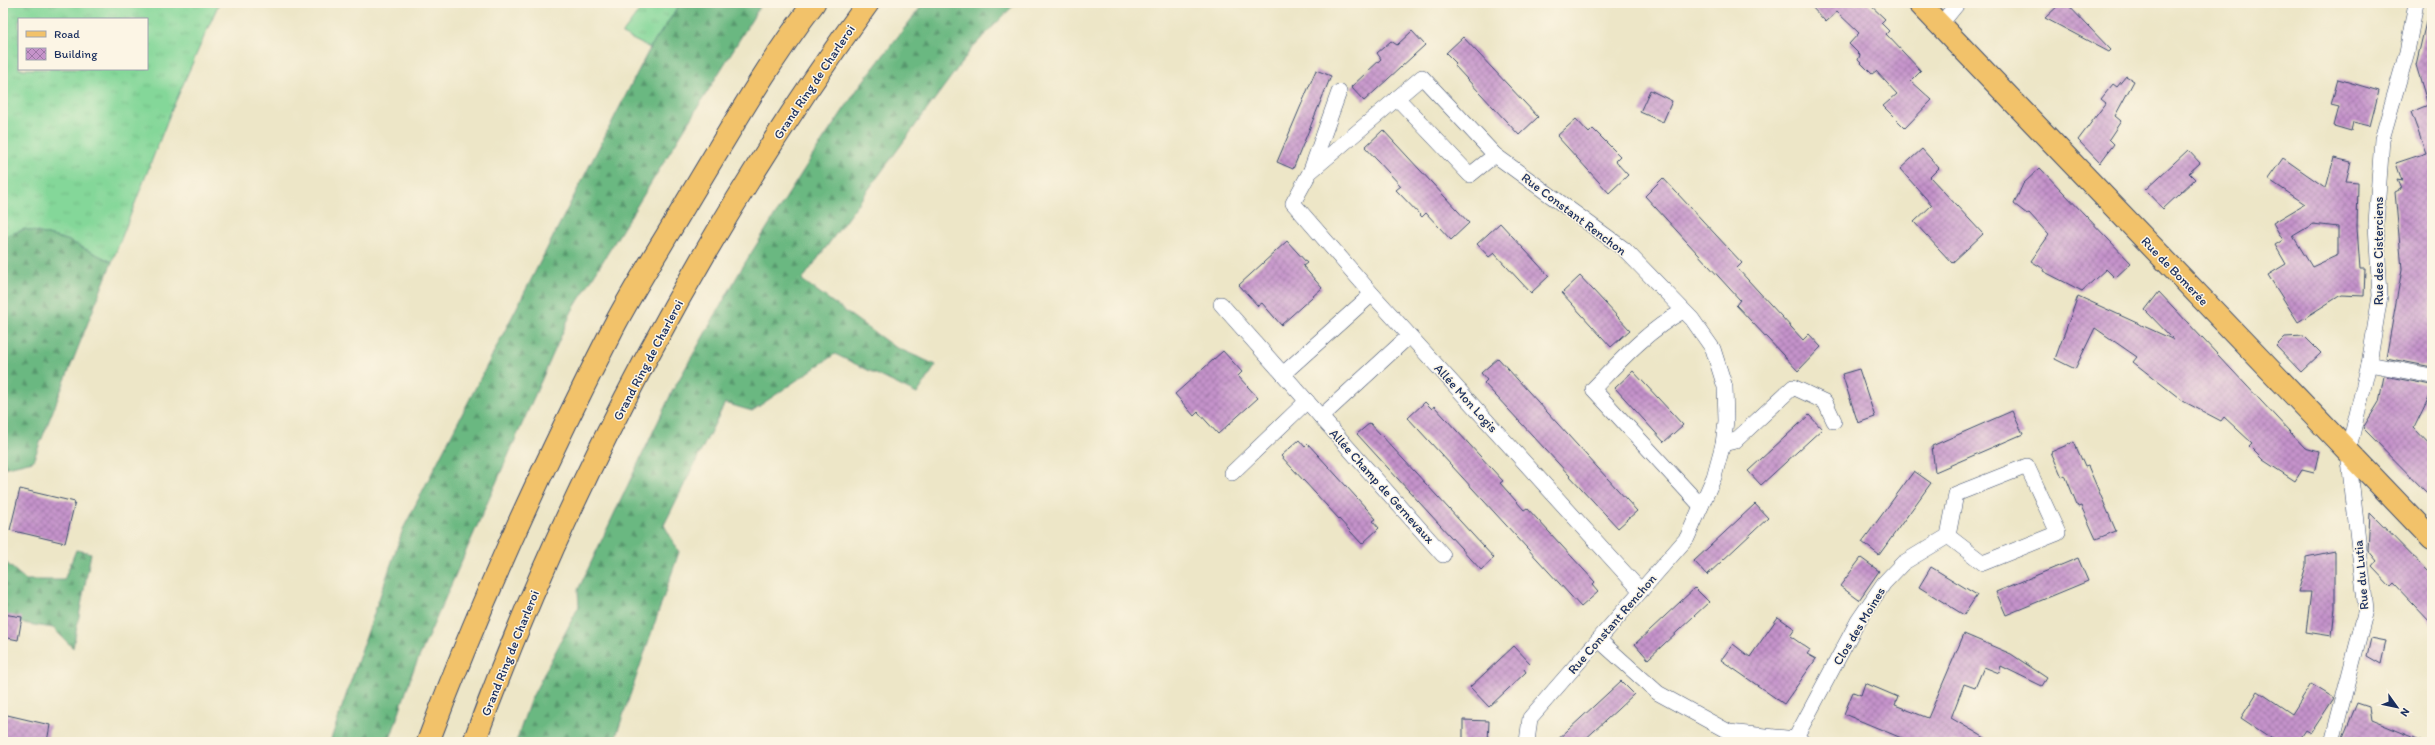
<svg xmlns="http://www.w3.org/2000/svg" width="2435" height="745" font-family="Itim,sans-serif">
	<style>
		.grass { fill: url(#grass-tufts); stroke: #50837c; fill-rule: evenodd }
		.forest { fill: url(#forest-firs); stroke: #437470 }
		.building { fill: url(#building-cross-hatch); fill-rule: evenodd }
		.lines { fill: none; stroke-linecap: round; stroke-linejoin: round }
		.street-casing { stroke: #3a4a6e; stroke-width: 16 }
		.primary-casing { stroke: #3a4a6e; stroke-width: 24 }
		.highway-casing { stroke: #3a4a6e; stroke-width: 24 }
		.street { stroke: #fff; stroke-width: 15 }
		.primary { stroke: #f2c26a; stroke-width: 22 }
		.highway { stroke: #f2c26a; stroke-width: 22 }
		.labels { text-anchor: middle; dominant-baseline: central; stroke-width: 3; stroke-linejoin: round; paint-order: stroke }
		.street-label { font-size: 13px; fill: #1b2f5e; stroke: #fcf5e5 }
	</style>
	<defs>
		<pattern id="grass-tufts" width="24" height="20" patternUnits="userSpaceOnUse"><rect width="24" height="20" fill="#84d799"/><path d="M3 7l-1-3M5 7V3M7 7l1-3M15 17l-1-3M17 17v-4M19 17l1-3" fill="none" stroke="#71b986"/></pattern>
		<pattern id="forest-firs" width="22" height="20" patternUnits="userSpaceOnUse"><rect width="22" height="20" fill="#6bb881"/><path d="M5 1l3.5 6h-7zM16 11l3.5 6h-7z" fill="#57966d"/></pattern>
		<pattern id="building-cross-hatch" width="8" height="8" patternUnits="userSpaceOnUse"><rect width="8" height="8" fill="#c593ca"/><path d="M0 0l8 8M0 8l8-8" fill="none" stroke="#9f78a7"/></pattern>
	</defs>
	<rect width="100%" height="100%" fill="#fcf5e5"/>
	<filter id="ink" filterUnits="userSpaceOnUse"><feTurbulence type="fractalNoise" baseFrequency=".025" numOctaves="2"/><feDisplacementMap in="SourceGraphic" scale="8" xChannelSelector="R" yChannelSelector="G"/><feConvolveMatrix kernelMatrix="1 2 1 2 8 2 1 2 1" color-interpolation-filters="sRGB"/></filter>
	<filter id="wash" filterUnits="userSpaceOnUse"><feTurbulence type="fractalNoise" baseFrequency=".012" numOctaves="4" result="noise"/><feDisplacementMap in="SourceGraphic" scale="16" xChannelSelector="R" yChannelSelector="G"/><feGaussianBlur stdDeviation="0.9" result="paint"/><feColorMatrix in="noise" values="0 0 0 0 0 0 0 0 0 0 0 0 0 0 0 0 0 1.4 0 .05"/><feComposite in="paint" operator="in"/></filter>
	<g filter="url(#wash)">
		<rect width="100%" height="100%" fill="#ede6c7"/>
		<g class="grass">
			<path d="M 3,3 L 219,3 L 170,114 L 112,262 L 67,240 L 25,229 L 3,237 ZM 19,19 L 147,19 L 147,69 L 19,69 Z"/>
			<path d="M 645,3 L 681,3 L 650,48 L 622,34 Z"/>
		</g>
		<g class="forest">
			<path d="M 681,3 L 762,3 L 572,311 L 413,671 L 389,742 L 330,742 L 403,529 L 650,48 Z"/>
			<path d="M 924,3 L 1016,3 L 973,47 L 802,280 L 893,346 L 936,365 L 917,394 L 835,354 L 752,411 L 725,403 L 664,525 L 679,552 L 614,742 L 516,742 L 530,701 L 579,606 L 578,590 L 672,392 L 743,266 L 815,152 L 861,84 Z"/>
			<path d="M 25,229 L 67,240 L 112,262 L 33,461 L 3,468 L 3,237 Z"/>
			<path d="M 76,550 L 91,553 L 73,648 L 53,628 L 3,620 L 3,560 L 26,580 L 64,580 Z"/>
		</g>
		<g id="blocks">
			<g class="building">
				<path d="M 1808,3 L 1868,3 L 1885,19 L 1881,23 L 1889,31 L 1886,34 L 1921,71 L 1911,81 L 1932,100 L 1905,128 L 1883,106 L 1897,94 L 1876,71 L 1872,74 L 1858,60 L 1860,55 L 1849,44 L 1859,33 L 1837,12 L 1826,22 Z"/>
				<path d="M 2061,3 L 2066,3 L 2111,50 L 2109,52 L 2045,18 Z"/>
				<path d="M 2426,22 L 2432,23 L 2432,367 L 2386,358 L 2402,269 L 2395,192 L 2401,189 L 2397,180 L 2402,181 L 2396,163 L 2426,153 L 2411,112 L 2428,105 L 2416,65 Z"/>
				<path d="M 1412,31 L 1425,45 L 1364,101 L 1351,87 L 1381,59 L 1377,53 L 1391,41 L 1397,45 Z"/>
				<path d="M 1463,37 L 1538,117 L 1519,135 L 1454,65 L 1456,63 L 1446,53 Z"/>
				<path d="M 1316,70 L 1331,76 L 1293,169 L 1277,162 Z"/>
				<path d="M 2126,76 L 2134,81 L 2115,116 L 2121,121 L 2109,139 L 2114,144 L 2100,163 L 2078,140 L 2106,103 L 2101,99 L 2113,84 L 2117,87 Z"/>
				<path d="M 2338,79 L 2379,91 L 2370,126 L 2353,122 L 2351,131 L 2334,126 L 2339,107 L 2331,105 Z"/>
				<path d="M 1650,90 L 1672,101 L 1663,122 L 1640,112 Z"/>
				<path d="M 1576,119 L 1589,133 L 1593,129 L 1620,156 L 1615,161 L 1628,175 L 1609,193 L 1557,136 Z"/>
				<path d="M 1383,130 L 1469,223 L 1451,240 L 1426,213 L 1422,217 L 1396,190 L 1401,186 L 1365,147 Z"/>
				<path d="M 1922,149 L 1939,168 L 1930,177 L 1983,234 L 1952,263 L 1914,222 L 1932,205 L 1900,169 Z"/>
				<path d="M 2188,150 L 2200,163 L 2189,173 L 2195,179 L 2163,209 L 2145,190 Z"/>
				<path d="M 2283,158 L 2326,188 L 2334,158 L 2351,162 L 2346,181 L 2358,182 L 2357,228 L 2360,269 L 2365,269 L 2364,296 L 2341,295 L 2298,322 L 2268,275 L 2286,264 L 2275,245 L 2283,240 L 2273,223 L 2305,204 L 2268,179 ZM 2313,224 L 2338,227 L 2338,255 L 2312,267 L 2293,236 Z"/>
				<path d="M 2040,168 L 2131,263 L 2115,278 L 2106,269 L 2082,291 L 2043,271 L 2044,269 L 2031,261 L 2049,235 L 2029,213 L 2027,214 L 2014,204 L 2023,184 Z"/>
				<path d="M 1663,178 L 1742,263 L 1737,268 L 1803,340 L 1809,334 L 1821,347 L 1798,371 L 1736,305 L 1740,300 L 1645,196 Z"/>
				<path d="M 1500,223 L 1549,276 L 1531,293 L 1494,253 L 1489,257 L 1477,244 Z"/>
				<path d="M 1287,241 L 1307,263 L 1303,266 L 1322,288 L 1281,325 L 1262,303 L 1258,306 L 1239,285 Z"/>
				<path d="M 1580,276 L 1630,330 L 1611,347 L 1562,293 Z"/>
				<path d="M 2159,292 L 2305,448 L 2319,452 L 2314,473 L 2302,470 L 2295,481 L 2263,460 L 2249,446 L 2252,443 L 2224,417 L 2221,421 L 2183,401 L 2133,362 L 2137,357 L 2095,328 L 2075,369 L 2055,359 L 2078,296 L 2174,340 L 2145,310 Z"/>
				<path d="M 2304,336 L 2321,353 L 2301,372 L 2276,346 L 2285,337 Z"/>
				<path d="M 1223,351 L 1242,372 L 1238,376 L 1258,398 L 1218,434 L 1198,412 L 1194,416 L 1175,394 Z"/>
				<path d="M 1498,358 L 1637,511 L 1618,528 L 1484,383 L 1487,380 L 1481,373 Z"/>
				<path d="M 1859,369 L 1875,417 L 1858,423 L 1842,374 Z"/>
				<path d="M 1633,371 L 1683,425 L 1664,442 L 1615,388 Z"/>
				<path d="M 2384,376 L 2432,385 L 2432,391 L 2414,428 L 2432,447 L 2432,498 L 2363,428 L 2379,402 Z"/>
				<path d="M 1425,402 L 1432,409 L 1434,406 L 1503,481 L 1500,483 L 1524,510 L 1527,508 L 1595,582 L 1592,585 L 1598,592 L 1581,607 L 1408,418 Z"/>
				<path d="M 2012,411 L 2023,434 L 1935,472 L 1932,446 Z"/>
				<path d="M 1809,415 L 1822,429 L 1761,485 L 1748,471 Z"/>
				<path d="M 1370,423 L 1494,558 L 1481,570 L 1357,434 Z"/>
				<path d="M 1299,440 L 1305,447 L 1308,444 L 1376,519 L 1373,521 L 1379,528 L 1362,544 L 1281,456 Z"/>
				<path d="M 2074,442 L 2085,467 L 2088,466 L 2116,531 L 2096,539 L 2081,506 L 2078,507 L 2065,475 L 2062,477 L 2051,452 Z"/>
				<path d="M 1914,471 L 1931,483 L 1879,555 L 1862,542 Z"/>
				<path d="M 20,489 L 75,502 L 65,543 L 10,530 Z"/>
				<path d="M 1755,504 L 1768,518 L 1707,575 L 1694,561 Z"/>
				<path d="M 2370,513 L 2432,576 L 2432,624 L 2394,584 L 2391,587 L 2372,567 L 2377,561 L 2368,550 Z"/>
				<path d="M 2335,551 L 2335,608 L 2332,636 L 2306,632 L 2311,592 L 2298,592 L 2306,566 L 2306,557 Z"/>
				<path d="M 1861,558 L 1879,571 L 1859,600 L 1840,586 Z"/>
				<path d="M 2078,558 L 2088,581 L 2006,615 L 1996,592 Z"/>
				<path d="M 1931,567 L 1977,595 L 1964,615 L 1919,587 Z"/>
				<path d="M 1695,588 L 1709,602 L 1648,659 L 1635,644 Z"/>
				<path d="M 3,614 L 22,617 L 18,640 L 3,637 Z"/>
				<path d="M 1778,617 L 1795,629 L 1790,636 L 1810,650 L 1807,654 L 1816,659 L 1784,704 L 1721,660 L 1733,644 L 1750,657 Z"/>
				<path d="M 1964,634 L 2011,654 L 2047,678 L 2042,686 L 2001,666 L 1999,673 L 1984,667 L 1975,688 L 1964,684 L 1951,718 L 1992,742 L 1911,742 L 1844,714 L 1853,692 L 1861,695 L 1865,683 L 1898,697 L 1895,705 L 1928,718 Z"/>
				<path d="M 2371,638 L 2386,641 L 2381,664 L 2367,656 Z"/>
				<path d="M 1514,646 L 1530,663 L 1524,669 L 1526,672 L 1489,707 L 1470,687 Z"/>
				<path d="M 1621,681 L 1634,694 L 1618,709 L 1582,742 L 1555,742 Z"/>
				<path d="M 2311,684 L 2334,698 L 2311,733 L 2306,730 L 2298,742 L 2277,742 L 2241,718 L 2258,691 L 2292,714 Z"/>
				<path d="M 2357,703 L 2369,707 L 2371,720 L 2425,742 L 2341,742 Z"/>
				<path d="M 3,714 L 50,725 L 47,742 L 3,742 Z"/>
				<path d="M 1463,720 L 1489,721 L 1488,742 L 1463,742 Z"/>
			</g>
		</g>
	</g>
	<g filter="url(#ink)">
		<use href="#blocks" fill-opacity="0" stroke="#3a4a6e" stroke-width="1"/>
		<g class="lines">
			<defs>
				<g id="street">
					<path d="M 1940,25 L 1958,3"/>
					<path d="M 1397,98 L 1470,175 L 1495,155"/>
					<path d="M 1311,170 L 1339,92"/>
					<path d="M 1221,304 L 1443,555"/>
					<path d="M 1683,311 C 1647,331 1621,360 1593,389 L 1701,506"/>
					<path d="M 2369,364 L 2432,376"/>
					<path d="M 1283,374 L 1372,294"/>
					<path d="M 1321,417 L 1409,336"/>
					<path d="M 1723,444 L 1735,441 L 1793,387 L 1825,402 L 1834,421"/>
					<path d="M 1232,473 L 1307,401"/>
					<path d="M 1599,640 L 1658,693 L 1729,732 L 1795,739 L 1803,742"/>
					<path d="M 1795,739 L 1858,621 L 1884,583 L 1903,563 L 1948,536 L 1956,494 L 2027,466 L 2058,533 L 1983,563 L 1948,536"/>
					<path d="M 1527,742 L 1530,718 L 1687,538 L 1714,477 L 1723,444 L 1726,421 L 1725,387 L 1713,349 L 1692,319 L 1624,249 L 1495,155 L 1422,77 L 1310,172 L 1293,203 L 1372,294 L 1641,591"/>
					<path d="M 2332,742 L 2366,610 L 2348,452 L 2369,364 L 2380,296 L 2376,224 L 2382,139 L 2407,52 L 2416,3"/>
				</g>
				<path id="primary" d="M 1919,3 L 2432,539"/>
				<g id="highway">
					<path d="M 428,742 C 481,600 544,463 613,328 C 635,286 661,246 685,205 C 726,137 766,66 814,3"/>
					<path d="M 474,742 C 568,485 707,224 868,3"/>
				</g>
			</defs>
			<use href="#street" class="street-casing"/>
			<use href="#primary" class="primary-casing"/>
			<use href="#highway" class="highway-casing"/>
			<use href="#street" class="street"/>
			<use href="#primary" class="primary"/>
			<use href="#highway" class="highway"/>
		</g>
	</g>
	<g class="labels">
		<g class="street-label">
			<text transform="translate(814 82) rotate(-56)">Grand Ring de Charleroi</text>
			<text transform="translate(1574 214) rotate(37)">Rue Constant Renchon</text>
			<text transform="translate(2378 251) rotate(-90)">Rue des Cisterciens</text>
			<text transform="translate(2175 271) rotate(46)">Rue de Bomerée</text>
			<text transform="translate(648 360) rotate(-62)">Grand Ring de Charleroi</text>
			<text transform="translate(1466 398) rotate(48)">Allée Mon Logis</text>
			<text transform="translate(1382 486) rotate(48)">Allée Champ de Gernevaux</text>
			<text transform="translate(2361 575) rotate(-95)">Rue du Lutia</text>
			<text transform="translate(1612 624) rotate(-49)">Rue Constant Renchon</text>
			<text transform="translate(1859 626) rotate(-59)">Clos des Moines</text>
			<text transform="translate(510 653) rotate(-68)">Grand Ring de Charleroi</text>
		</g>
	</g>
	<rect width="2435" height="745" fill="none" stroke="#fcf5e5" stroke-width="16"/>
	<rect x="18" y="18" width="130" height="52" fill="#fcf5e5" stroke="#a2a6af"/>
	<rect x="26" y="31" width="20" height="6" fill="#f2c26a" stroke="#a2a6af"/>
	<text x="54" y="38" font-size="12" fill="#1b2f5e">Road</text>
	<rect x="26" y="48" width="20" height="12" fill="url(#building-cross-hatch)" stroke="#a2a6af"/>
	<text x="54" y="58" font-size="12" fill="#1b2f5e">Building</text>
	<g transform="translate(2397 707) rotate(123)" stroke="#fcf5e5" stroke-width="3" paint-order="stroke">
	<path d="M0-3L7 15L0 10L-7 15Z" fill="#1b2f5e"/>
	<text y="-6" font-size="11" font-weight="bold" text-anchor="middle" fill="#1b2f5e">N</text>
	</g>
</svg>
